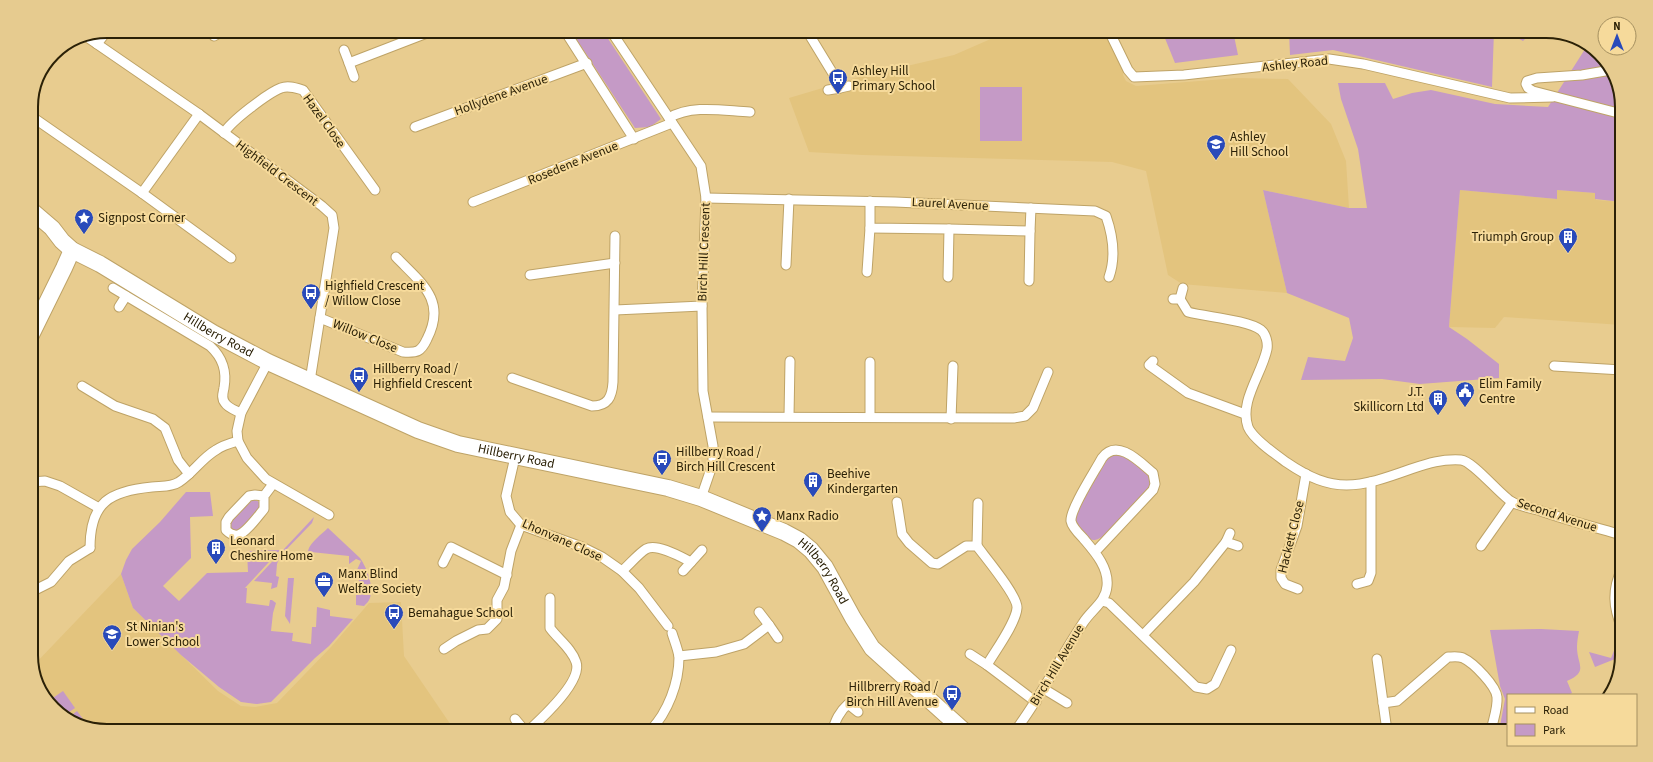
<svg xmlns="http://www.w3.org/2000/svg" width="1653" height="762" font-family="'Source Sans 3',sans-serif">
	<style>
		.built { fill: #e3c47e }
		.green { fill: #c59ac6 }
		.lines { fill: none; stroke-linecap: round; stroke-linejoin: round }
		.street-casing { stroke: #bea367; stroke-width: 11 }
		.highway-casing { stroke: #bea367; stroke-width: 18 }
		.street { stroke: #fff; stroke-width: 9 }
		.highway { stroke: #fff; stroke-width: 16 }
		.labels { text-anchor: middle; dominant-baseline: central; stroke-width: 4; stroke-linejoin: round; paint-order: stroke }
		.street-label { font-size: 13px; fill: #2b2107; stroke: #f6da9b }
		.poi-label { font-size: 13px; fill: #2b2107; stroke: #f6da9b; text-anchor: start }
		.rim { fill: none; stroke: #2b2107; stroke-width: 2 }
	</style>
	<rect width="100%" height="100%" fill="#e8cc8f"/>
	<g class="built">
		<path d="M 1009,31 L 1106,31 L 1124,67 L 1123,75 L 1126,81 L 1136,86 L 1237,78 L 1288,79 L 1331,124 L 1346,161 L 1349,208 L 1263,190 L 1287,293 L 1182,284 L 1168,275 L 1146,171 L 1112,162 L 863,155 L 809,152 L 789,98 L 826,87 L 828,96 L 854,90 L 851,79 L 954,55 Z"/>
		<path d="M 1460,190 L 1557,199 L 1557,190 L 1595,193 L 1596,200 L 1622,202 L 1622,325 L 1504,317 L 1495,328 L 1449,327 Z"/>
		<path d="M 121,574 L 133,608 L 218,691 L 241,706 L 255,707 L 277,703 L 331,647 L 369,603 L 401,602 L 404,656 L 455,731 L 107,731 L 77,725 L 46,701 L 33,666 Z"/>
	</g>
	<g class="green">
		<path d="M 571,31 L 603,31 L 661,119 L 650,127 L 635,128 Z"/>
		<path d="M 1162,31 L 1233,31 L 1238,55 L 1175,63 Z"/>
		<path d="M 1289,31 L 1494,31 L 1492,87 L 1333,50 L 1290,55 Z"/>
		<path d="M 1505,31 L 1533,31 L 1523,41 Z"/>
		<path d="M 1587,46 L 1609,64 L 1622,102 L 1622,138 L 1615,153 L 1620,180 L 1622,181 L 1622,202 L 1595,199 L 1595,193 L 1557,190 L 1557,199 L 1460,190 L 1449,327 L 1467,339 L 1499,364 L 1499,378 L 1420,384 L 1382,379 L 1301,380 L 1308,357 L 1345,361 L 1353,338 L 1349,318 L 1287,293 L 1263,190 L 1349,208 L 1367,208 L 1358,149 L 1341,99 L 1338,83 L 1385,83 L 1393,99 L 1412,93 L 1431,90 L 1495,104 L 1548,107 Z"/>
		<rect x="980" y="87" width="42" height="54"/>
		<path d="M 1115,453 C 1130,456 1144,468 1152,481 L 1149,487 C 1140,497 1106,541 1094,540 C 1088,540 1085,535 1082,531 C 1076,524 1074,520 1077,511 L 1109,456 Z"/>
		<path d="M 186,492 L 210,492 L 213,516 L 190,517 L 191,558 L 163,586 L 179,601 L 207,573 L 248,572 L 247,551 L 280,550 L 245,588 L 247,588 L 246,603 L 269,606 L 270,600 L 272,600 L 276,603 L 273,613 L 271,631 L 293,633 L 292,641 L 311,644 L 312,627 L 316,627 L 317,607 L 330,610 L 330,616 L 353,619 L 329,646 L 315,658 L 271,702 L 257,704 L 241,702 L 219,687 L 181,655 L 133,608 L 121,574 L 126,560 L 132,549 L 160,522 Z"/>
		<path d="M 251,499 C 256,500 261,501 261,507 L 239,531 L 233,531 L 229,528 L 229,521 Z"/>
		<path d="M 314,517 L 312,523 L 280,556 L 277,564 L 276,576 L 279,577 L 277,587 L 271,589 L 272,583 L 254,581 Z"/>
		<path d="M 328,528 L 360,558 C 367,568 374,586 370,598 C 369,601 366,604 364,606 L 356,605 L 356,594 L 354,593 L 354,587 L 360,587 L 357,570 L 361,561 L 356,559 L 349,564 L 349,556 L 311,552 L 311,556 L 308,555 C 306,545 321,535 328,528 Z"/>
		<path d="M 288,578 L 294,578 L 290,624 L 285,616 Z"/>
		<path d="M 1541,629 L 1579,631 C 1578,636 1577,642 1577,647 C 1577,665 1589,671 1567,681 L 1572,693 L 1568,695 L 1508,695 L 1508,731 L 1504,731 L 1500,726 L 1505,699 L 1500,686 L 1490,630 Z"/>
		<path d="M 1618,641 L 1622,649 L 1619,669 L 1615,659 L 1595,667 L 1589,652 L 1611,658 Z"/>
		<path d="M 63,691 L 75,708 L 65,715 L 47,702 Z"/>
		<path d="M 77,711 L 89,727 L 77,725 L 68,718 Z"/>
	</g>
	<g class="lines">
		<defs>
			<g id="street">
				<path d="M 565,31 L 634,139"/>
				<path d="M 611,31 L 701,166 L 706,198 L 702,306 L 703,391 L 713,446 L 713,463 L 701,498"/>
				<path d="M 807,31 L 835,77 L 840,88 L 849,86"/>
				<path d="M 1109,31 L 1128,70 L 1134,77 L 1184,75 L 1329,59 L 1363,64 L 1510,98 L 1553,97"/>
				<path d="M 84,35 L 199,114 L 322,206 L 332,215 L 334,228 L 310,381"/>
				<path d="M 214,36 L 223,31"/>
				<path d="M 97,44 L 107,31"/>
				<path d="M 344,50 L 349,63"/>
				<path d="M 1611,70 L 1582,75 L 1537,78 L 1527,81 L 1526,84 L 1528,88 L 1533,91 L 1622,114"/>
				<path d="M 354,77 L 349,63 L 432,31"/>
				<path d="M 828,90 L 840,88"/>
				<path d="M 31,116 L 142,193 L 231,258"/>
				<path d="M 669,118 C 692,104 725,111 750,112"/>
				<path d="M 415,127 L 587,63"/>
				<path d="M 224,133 C 231,121 268,93 281,88 C 288,85 296,88 303,90 L 375,190"/>
				<path d="M 142,193 L 199,114"/>
				<path d="M 706,198 L 895,202 L 1095,211 L 1106,216 C 1113,236 1116,257 1109,277"/>
				<path d="M 870,201 L 870,228 L 949,229 L 948,277"/>
				<path d="M 473,202 L 672,123"/>
				<path d="M 949,229 L 1030,231 L 1031,208"/>
				<path d="M 786,265 L 789,199"/>
				<path d="M 867,272 L 870,228"/>
				<path d="M 530,275 L 615,263"/>
				<path d="M 1029,281 L 1030,231"/>
				<path d="M 113,288 L 210,346 C 223,358 227,371 224,388 C 223,393 221,398 225,403 C 228,408 235,410 241,413"/>
				<path d="M 1173,299 L 1180,299 L 1188,312 C 1207,317 1247,320 1261,330 C 1266,334 1268,343 1267,349 C 1262,374 1239,401 1248,427 C 1253,439 1275,454 1286,462 C 1334,495 1358,488 1411,469 C 1429,463 1441,459 1461,460 C 1473,461 1500,495 1512,502 C 1519,506 1530,508 1538,510 C 1566,520 1594,527 1622,535"/>
				<path d="M 1180,299 L 1183,288"/>
				<path d="M 119,307 L 126,296"/>
				<path d="M 615,310 L 702,306"/>
				<path d="M 320,318 L 403,352 C 417,353 421,352 427,339 C 447,300 421,283 396,257"/>
				<path d="M 1153,361 L 1149,365 L 1188,393 L 1245,414"/>
				<path d="M 268,362 L 241,413 L 237,431 L 238,441 L 247,458 L 266,479 L 329,515"/>
				<path d="M 1554,366 L 1622,370"/>
				<path d="M 512,378 L 592,406 C 608,406 612,397 613,382 L 615,236"/>
				<path d="M 82,386 L 115,406 L 153,419 L 165,428 L 178,460 L 189,474"/>
				<path d="M 789,416 L 790,361"/>
				<path d="M 708,417 L 1014,418 L 1025,416 L 1033,408 L 1048,372"/>
				<path d="M 870,417 L 870,362"/>
				<path d="M 951,419 L 953,366"/>
				<path d="M 515,457 L 506,496 L 510,512 L 521,525 L 582,547 L 602,557 L 622,571 L 639,588 L 668,626"/>
				<path d="M 31,482 L 45,481 L 60,486 L 99,508"/>
				<path d="M 264,496 L 255,495 L 249,496 L 229,517 L 226,522 L 226,530 C 229,533 233,536 238,535 C 246,533 258,516 264,509 L 264,496 L 273,484"/>
				<path d="M 897,502 L 902,534 L 909,543 L 932,563 L 938,564 L 966,546 L 977,546 C 985,557 1018,596 1017,608 C 1016,623 995,651 987,665 L 1036,702"/>
				<path d="M 1226,542 L 1238,546"/>
				<path d="M 977,546 L 978,503"/>
				<path d="M 1481,546 L 1512,502"/>
				<path d="M 90,548 C 90,502 110,491 152,487 C 161,486 172,487 179,482 C 193,473 202,458 216,450 C 223,445 231,443 238,441"/>
				<path d="M 443,563 L 451,547 L 507,575"/>
				<path d="M 1622,569 C 1612,589 1613,607 1622,628"/>
				<path d="M 622,571 C 630,564 638,554 646,549 C 657,543 681,557 691,562"/>
				<path d="M 683,571 L 702,550"/>
				<path d="M 1357,584 L 1368,581 L 1371,573 L 1371,482"/>
				<path d="M 1298,589 L 1285,584 L 1281,578 L 1281,570 L 1297,526 L 1306,474"/>
				<path d="M 31,592 L 51,582 L 69,561 L 90,548"/>
				<path d="M 1102,601 L 1109,603 L 1196,687 L 1207,689 L 1215,684 L 1231,650"/>
				<path d="M 759,612 L 769,625"/>
				<path d="M 1143,635 L 1194,582 L 1226,542 L 1230,533"/>
				<path d="M 444,649 L 456,641 L 478,630 L 487,629 L 497,619 L 497,600 L 504,587 L 511,551 L 521,525"/>
				<path d="M 970,654 L 987,665"/>
				<path d="M 679,656 L 716,652 L 744,644 L 769,625 L 778,638"/>
				<path d="M 1377,659 L 1387,731"/>
				<path d="M 1044,689 L 1067,703"/>
				<path d="M 1383,703 L 1397,701 L 1448,657 C 1452,657 1459,656 1463,658 C 1474,663 1496,686 1497,697 C 1498,708 1493,720 1491,731"/>
				<path d="M 515,719 L 525,731"/>
				<path d="M 656,724 L 665,731"/>
				<path d="M 528,731 C 541,719 583,681 576,662 C 572,649 558,639 550,628 L 550,598"/>
				<path d="M 650,731 C 668,712 679,683 679,657 C 678,649 674,640 672,633"/>
				<path d="M 832,731 C 836,720 839,712 848,704 L 858,712"/>
				<path d="M 1015,731 C 1041,697 1059,659 1083,623 C 1091,610 1106,602 1107,586 C 1109,567 1094,551 1083,538 C 1079,534 1072,527 1071,521 C 1070,509 1095,471 1102,458 C 1117,438 1139,461 1153,473 L 1155,484 L 1153,490 L 1095,552"/>
			</g>
			<g id="highway">
				<path id="s1" d="M 31,210 L 52,228 L 62,241 L 72,250 L 100,264 L 213,333 L 268,362 L 418,430 L 458,444 L 668,488 L 701,498 L 784,532 L 799,540 L 811,550 L 825,567 L 853,618 L 872,648 L 964,731"/>
				<path d="M 31,335 L 64,268 L 72,250"/>
			</g>
		</defs>
		<use href="#street" class="street-casing"/>
		<use href="#highway" class="highway-casing"/>
		<use href="#street" class="street"/>
		<use href="#highway" class="highway"/>
	</g>
	<defs>
		<symbol id="bus-pin" viewBox="-11 -11 22 30"><path d="M0 17L-7.5 6A9.5 9.5 0 1 1 7.5 6Z" fill="#294aba" stroke="#f6da9b"/><path d="M-5-6H5V4H4V6H2V4H-2V6H-4V4H-5ZM-3.5-4V0h7V-4ZM-3.5 1.2v1.5H-2V1.2ZM2 1.2v1.5H3.5V1.2Z" fill="#fff"/></symbol>
		<symbol id="school-pin" viewBox="-11 -11 22 30"><path d="M0 17L-7.5 6A9.5 9.5 0 1 1 7.5 6Z" fill="#294aba" stroke="#f6da9b"/><path d="M0-5L7-2L0 1L-7-2ZM-4 1L0 2.5L4 1V4Q0 6-4 4Z" fill="#fff"/></symbol>
		<symbol id="sight-pin" viewBox="-11 -11 22 30"><path d="M0 17L-7.5 6A9.5 9.5 0 1 1 7.5 6Z" fill="#294aba" stroke="#f6da9b"/><path d="M0-6L1.8-2.2L6-1.7L2.9 1.2L3.7 5.4L0 3.3L-3.7 5.4L-2.9 1.2L-6-1.7L-1.8-2.2Z" fill="#fff"/></symbol>
		<symbol id="building-pin" viewBox="-11 -11 22 30"><path d="M0 17L-7.5 6A9.5 9.5 0 1 1 7.5 6Z" fill="#294aba" stroke="#f6da9b"/><path d="M-4-6H4V6H1V3H-1V6H-4ZM-2.5-4.3h1.7v1.8h-1.7ZM.8-4.3h1.7v1.8H.8ZM-2.5-1h1.7V.8h-1.7ZM.8-1h1.7V.8H.8Z" fill="#fff"/></symbol>
		<symbol id="civic-pin" viewBox="-11 -11 22 30"><path d="M0 17L-7.5 6A9.5 9.5 0 1 1 7.5 6Z" fill="#294aba" stroke="#f6da9b"/><path d="M-.6-6.5H3V-4.5H.6V-3L4-1V1h2V6H-6V1h2V-1L-.6-3ZM-1.2 2.5V6h2.4V2.5Z" fill="#fff"/></symbol>
		<symbol id="office-pin" viewBox="-11 -11 22 30"><path d="M0 17L-7.5 6A9.5 9.5 0 1 1 7.5 6Z" fill="#294aba" stroke="#f6da9b"/><path d="M-6-3h4V-5.5h4V-3h4V5H-6ZM-1-4.5V-3h2v-1.5ZM-6 0V1H6V0Z" fill="#fff"/></symbol>
	</defs>
	<g fill-rule="evenodd">
		<use href="#bus-pin" x="827" y="67" width="22" height="30"/>
		<use href="#school-pin" x="1205" y="133" width="22" height="30"/>
		<use href="#sight-pin" x="73" y="207" width="22" height="30"/>
		<use href="#building-pin" x="1557" y="226" width="22" height="30"/>
		<use href="#bus-pin" x="300" y="282" width="22" height="30"/>
		<use href="#bus-pin" x="348" y="365" width="22" height="30"/>
		<use href="#civic-pin" x="1454" y="380" width="22" height="30"/>
		<use href="#building-pin" x="1427" y="388" width="22" height="30"/>
		<use href="#bus-pin" x="651" y="448" width="22" height="30"/>
		<use href="#building-pin" x="802" y="470" width="22" height="30"/>
		<use href="#sight-pin" x="751" y="505" width="22" height="30"/>
		<use href="#building-pin" x="205" y="537" width="22" height="30"/>
		<use href="#office-pin" x="313" y="570" width="22" height="30"/>
		<use href="#bus-pin" x="383" y="602" width="22" height="30"/>
		<use href="#school-pin" x="101" y="623" width="22" height="30"/>
		<use href="#bus-pin" x="941" y="683" width="22" height="30"/>
	</g>
	<g class="labels">
		<g class="street-label">
			<text transform="translate(1295 64) rotate(-6)">Ashley Road</text>
			<text transform="translate(501 95) rotate(-20)">Hollydene Avenue</text>
			<text transform="translate(324 121) rotate(54)">Hazel Close</text>
			<text transform="translate(573 163) rotate(-22)">Rosedene Avenue</text>
			<text transform="translate(277 173) rotate(37)">Highfield Crescent</text>
			<text transform="translate(950 204) rotate(3)">Laurel Avenue</text>
			<text transform="translate(704 252) rotate(-88)">Birch Hill Crescent</text>
			<text stroke="none"><textPath href="#s1" startOffset="227">Hillberry Road</textPath></text>
			<text transform="translate(365 336) rotate(22)">Willow Close</text>
			<text stroke="none"><textPath href="#s1" startOffset="550">Hillberry Road</textPath></text>
			<text transform="translate(1557 515) rotate(18)">Second Avenue</text>
			<text transform="translate(1291 537) rotate(-76)">Hackett Close</text>
			<text transform="translate(562 540) rotate(24)">Lhonvane Close</text>
			<text stroke="none"><textPath href="#s1" startOffset="886">Hillberry Road</textPath></text>
			<text transform="translate(1057 665) rotate(-59)">Birch Hill Avenue</text>
		</g>
		<g class="poi-label">
			<text x="852" y="71">Ashley Hill<tspan x="852" dy="15">Primary School</tspan></text>
			<text x="1230" y="137">Ashley<tspan x="1230" dy="15">Hill School</tspan></text>
			<text x="98" y="218">Signpost Corner</text>
			<text x="1554" y="237" text-anchor="end">Triumph Group</text>
			<text x="325" y="286">Highfield Crescent<tspan x="325" dy="15">/ Willow Close</tspan></text>
			<text x="373" y="369">Hillberry Road /<tspan x="373" dy="15">Highfield Crescent</tspan></text>
			<text x="1479" y="384">Elim Family<tspan x="1479" dy="15">Centre</tspan></text>
			<text x="1424" y="392" text-anchor="end">J.T.<tspan x="1424" dy="15">Skillicorn Ltd</tspan></text>
			<text x="676" y="452">Hillberry Road /<tspan x="676" dy="15">Birch Hill Crescent</tspan></text>
			<text x="827" y="474">Beehive<tspan x="827" dy="15">Kindergarten</tspan></text>
			<text x="776" y="516">Manx Radio</text>
			<text x="230" y="541">Leonard<tspan x="230" dy="15">Cheshire Home</tspan></text>
			<text x="338" y="574">Manx Blind<tspan x="338" dy="15">Welfare Society</tspan></text>
			<text x="408" y="613">Bemahague School</text>
			<text x="126" y="627">St Ninian's<tspan x="126" dy="15">Lower School</tspan></text>
			<text x="938" y="687" text-anchor="end">Hillbrerry Road /<tspan x="938" dy="15">Birch Hill Avenue</tspan></text>
		</g>
	</g>
	<path d="M0 0H1653V762H0ZM107 38H1546A69 69 0 0 1 1615 107V655A69 69 0 0 1 1546 724H107A69 69 0 0 1 38 655V107A69 69 0 0 1 107 38Z" fill="#e6cb8f" fill-rule="evenodd"/>
	<path class="rim" d="M107 38H1546A69 69 0 0 1 1615 107V655A69 69 0 0 1 1546 724H107A69 69 0 0 1 38 655V107A69 69 0 0 1 107 38Z"/>
	<rect x="1507" y="694" width="130" height="52" fill="#f6da9b" stroke="#a59060"/>
	<rect x="1515" y="707" width="20" height="6" fill="#ffffff" stroke="#a59060"/>
	<text x="1543" y="714" font-size="12" fill="#2b2107">Road</text>
	<rect x="1515" y="724" width="20" height="12" fill="#c59ac6" stroke="#a59060"/>
	<text x="1543" y="734" font-size="12" fill="#2b2107">Park</text>
	<g transform="translate(1617 36)"><circle r="19" fill="#f6da9b" stroke="#a59060"/>
	<path d="M0-3L7 15L0 10L-7 15Z" fill="#294aba"/>
	<text y="-6" font-size="11" font-weight="bold" text-anchor="middle" fill="#2b2107">N</text>
	</g>
</svg>
